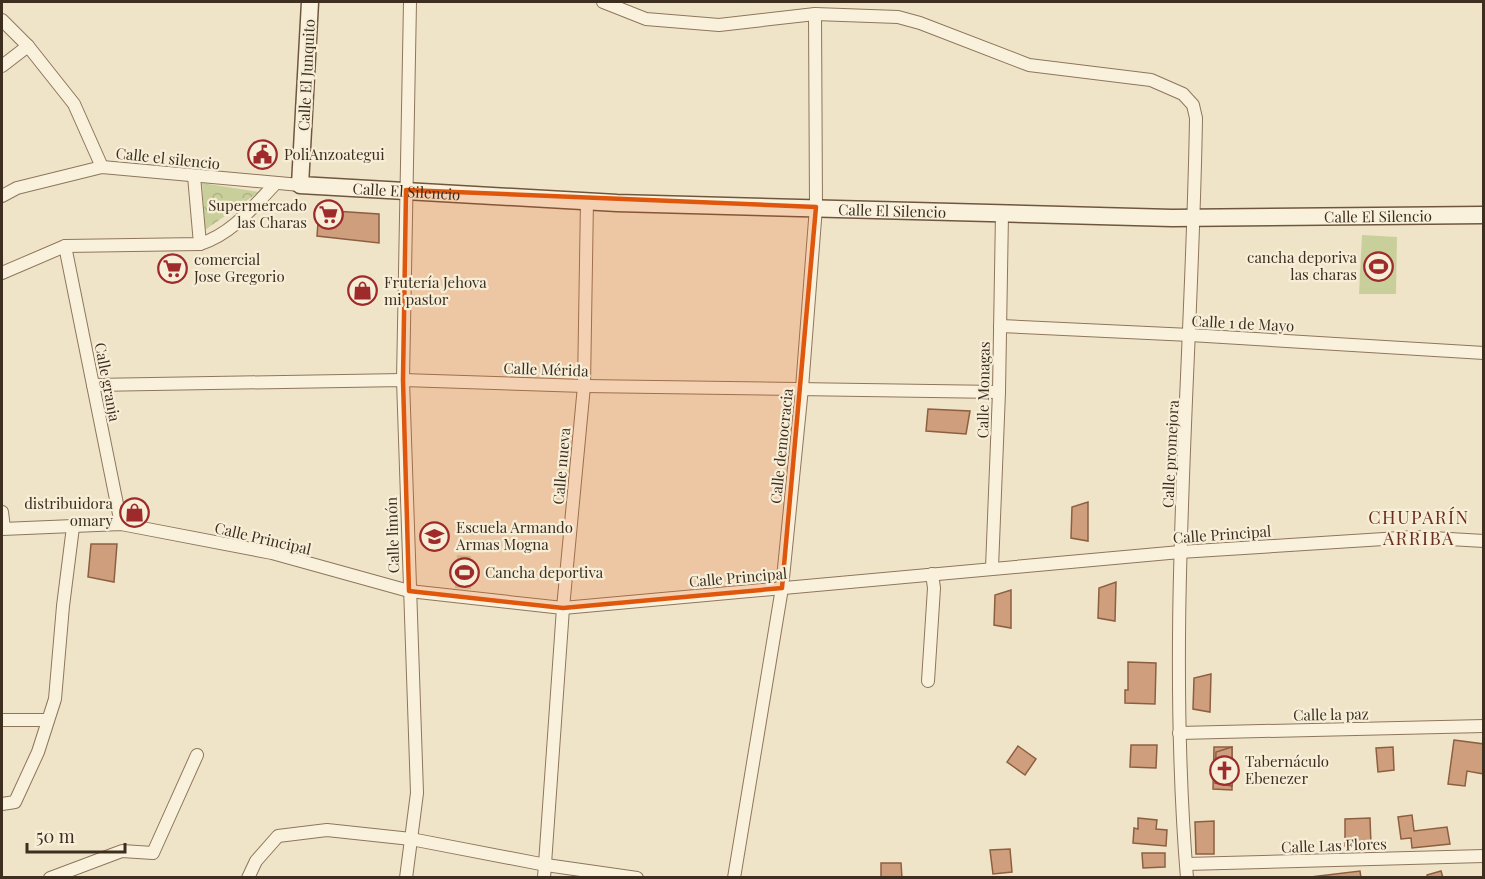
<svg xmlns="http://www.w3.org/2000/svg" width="1485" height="879" font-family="'Playfair Display',serif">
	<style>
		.grass { fill: #c9cf9b }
		.park { fill: url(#park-crowns) }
		.building { fill: #cf9f7d; stroke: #8d5f41; stroke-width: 1.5 }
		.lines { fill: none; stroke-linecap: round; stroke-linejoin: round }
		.street-casing { stroke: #8d765c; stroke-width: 14 }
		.secondary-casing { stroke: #6f573f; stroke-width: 19 }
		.street { stroke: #faf1dc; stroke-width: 12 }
		.secondary { stroke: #faf1dc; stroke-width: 16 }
		.marked { fill: #df570d; fill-opacity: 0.2; stroke: #df570d; stroke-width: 4.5; stroke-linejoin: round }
		.labels { text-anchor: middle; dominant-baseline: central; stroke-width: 4.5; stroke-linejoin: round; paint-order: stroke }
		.street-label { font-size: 15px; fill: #3d2e20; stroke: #f7eed8 }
		.poi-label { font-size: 15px; fill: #3d2e20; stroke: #f7eed8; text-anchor: start }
		.quarter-label { font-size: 18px; letter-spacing: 1.5px; fill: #6b2e1e; stroke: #f7eed8 }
	</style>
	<defs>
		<pattern id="park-crowns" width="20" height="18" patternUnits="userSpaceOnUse" patternTransform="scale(1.5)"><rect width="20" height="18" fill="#c9cf9b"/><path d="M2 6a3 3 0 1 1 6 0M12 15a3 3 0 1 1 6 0" fill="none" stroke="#aeb285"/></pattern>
	</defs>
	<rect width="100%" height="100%" fill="#f0e4c8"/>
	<g class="grass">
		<path d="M 1362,235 L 1397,237 L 1396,294 L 1359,294 Z"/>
		<path d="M 457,555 L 471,556 L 471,589 L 455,588 Z"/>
	</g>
	<path class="park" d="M 202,183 L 259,192 L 205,230 Z"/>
	<g class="building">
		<path d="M 319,210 L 379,214 L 379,243 L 317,236 Z"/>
		<path d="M 928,409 L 970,411 L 966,434 L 926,431 Z"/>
		<path d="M 1088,502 L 1088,541 L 1071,538 L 1072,507 Z"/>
		<path d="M 91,544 L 117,544 L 114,582 L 88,577 Z"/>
		<path d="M 1116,582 L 1115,621 L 1098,618 L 1099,588 Z"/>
		<path d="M 1011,590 L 1011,628 L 994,625 L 995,595 Z"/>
		<path d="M 1128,662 L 1156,663 L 1155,704 L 1125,703 L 1125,690 L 1128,690 Z"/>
		<path d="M 1211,674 L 1210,712 L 1193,709 L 1194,678 Z"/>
		<path d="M 1454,740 L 1484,744 L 1484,774 L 1467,771 L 1465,786 L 1448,784 Z"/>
		<path d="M 1131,745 L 1157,745 L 1156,768 L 1130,767 Z"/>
		<path d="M 1018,746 L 1036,759 L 1025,775 L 1007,762 Z"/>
		<path d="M 1214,747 L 1232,747 L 1232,790 L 1213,789 Z"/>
		<path d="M 1232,747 L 1232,786 L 1215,783 L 1216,752 Z"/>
		<path d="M 1393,747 L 1394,770 L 1378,772 L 1376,748 Z"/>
		<path d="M 1412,815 L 1414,831 L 1447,827 L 1450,844 L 1412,848 L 1411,838 L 1401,839 L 1398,817 Z"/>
		<path d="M 1138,818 L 1157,820 L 1156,829 L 1167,830 L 1166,846 L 1133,843 L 1134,828 L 1138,829 Z"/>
		<path d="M 1370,818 L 1371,845 L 1345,846 L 1345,819 Z"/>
		<path d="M 1214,821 L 1214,854 L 1196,854 L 1195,822 Z"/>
		<path d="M 1010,849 L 1012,872 L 993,874 L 990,850 Z"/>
		<path d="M 1142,853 L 1165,853 L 1165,867 L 1143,868 Z"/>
		<path d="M 881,863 L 901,863 L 902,878 L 881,878 Z"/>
		<path d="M 1360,871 L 1361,878 L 1302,878 Z"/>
		<path d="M 1441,871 L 1443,878 L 1428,878 L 1427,875 Z"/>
	</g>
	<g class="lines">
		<defs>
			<g id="street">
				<path d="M 603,2 L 646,19 L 719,25 L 815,14 L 898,17 L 920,23 L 1029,65 L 1151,80 L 1183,94 L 1193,105 L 1196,118 C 1192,371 1166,625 1187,878"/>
				<path d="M 2,20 L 28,46 L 74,104 L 102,167"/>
				<path d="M 2,66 L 28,46"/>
				<path d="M 194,176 L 200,244"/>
				<path d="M 2,196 L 17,188 L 102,167 L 300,185"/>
				<path d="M 65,246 L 121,524"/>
				<path d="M 2,273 L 65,246 L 200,244 C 232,234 253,207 276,183"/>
				<path d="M 1000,326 L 1190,335 L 1484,353"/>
				<path d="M 93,385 L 403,380 L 584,386 L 999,392"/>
				<path d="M 2,512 L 4,528"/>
				<path d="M 2,529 L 121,524 L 272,553 L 409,591 L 563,608 L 1180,552 L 1415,537 L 1484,541"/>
				<path d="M 992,568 L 999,392 L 1002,213"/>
				<path d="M 928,681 L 934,588 L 932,574"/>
				<path d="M 2,720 L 48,720"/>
				<path d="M 1179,733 L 1484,726"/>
				<path d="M 2,804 L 15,802 L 38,752 L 55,699 L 63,606 L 73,527"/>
				<path d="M 1186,864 L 1484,856"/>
				<path d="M 50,878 L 122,851 L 153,853 L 197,755"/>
				<path d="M 248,878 L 256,861 L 278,836 L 327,830 L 411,839 L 546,865 L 637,878"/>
				<path d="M 406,878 L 417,793 L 403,380 L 410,2"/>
				<path d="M 544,878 L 563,608 L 584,386 L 587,200"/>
				<path d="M 734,878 L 782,588 L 802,388 L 816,207 L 815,14"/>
			</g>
			<g id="secondary">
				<path id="s1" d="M 310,2 L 300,185 L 617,203 L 1172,218 L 1484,215"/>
			</g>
		</defs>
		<use href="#street" class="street-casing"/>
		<use href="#secondary" class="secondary-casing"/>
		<use href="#street" class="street"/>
		<use href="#secondary" class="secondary"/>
	</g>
	<path class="marked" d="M 406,190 L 816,207 L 782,588 L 563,608 L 409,591 L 403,380 Z"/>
	<defs>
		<symbol id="civic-ring" viewBox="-11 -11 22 22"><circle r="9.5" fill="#f7eed8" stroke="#9e2a2b" stroke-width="1.5"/><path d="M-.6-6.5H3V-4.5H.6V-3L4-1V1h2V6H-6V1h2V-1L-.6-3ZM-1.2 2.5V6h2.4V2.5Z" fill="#9e2a2b"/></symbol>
		<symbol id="supermarket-ring" viewBox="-11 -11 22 22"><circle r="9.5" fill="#f7eed8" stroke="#9e2a2b" stroke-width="1.5"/><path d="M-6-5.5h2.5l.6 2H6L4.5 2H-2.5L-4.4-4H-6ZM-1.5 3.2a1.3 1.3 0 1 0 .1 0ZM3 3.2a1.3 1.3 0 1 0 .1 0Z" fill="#9e2a2b"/></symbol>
		<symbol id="stadium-ring" viewBox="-11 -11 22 22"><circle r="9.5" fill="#f7eed8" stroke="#9e2a2b" stroke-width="1.5"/><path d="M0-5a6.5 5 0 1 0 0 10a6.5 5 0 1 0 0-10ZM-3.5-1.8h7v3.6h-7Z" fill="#9e2a2b"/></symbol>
		<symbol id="shop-ring" viewBox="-11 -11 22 22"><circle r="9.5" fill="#f7eed8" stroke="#9e2a2b" stroke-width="1.5"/><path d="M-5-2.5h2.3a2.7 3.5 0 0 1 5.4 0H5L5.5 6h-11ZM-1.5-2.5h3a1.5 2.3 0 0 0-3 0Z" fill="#9e2a2b"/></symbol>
		<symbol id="school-ring" viewBox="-11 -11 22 22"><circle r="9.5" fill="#f7eed8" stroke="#9e2a2b" stroke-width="1.5"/><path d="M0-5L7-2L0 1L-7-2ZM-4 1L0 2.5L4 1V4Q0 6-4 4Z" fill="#9e2a2b"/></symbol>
		<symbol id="church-ring" viewBox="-11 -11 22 22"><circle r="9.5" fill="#f7eed8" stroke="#9e2a2b" stroke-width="1.5"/><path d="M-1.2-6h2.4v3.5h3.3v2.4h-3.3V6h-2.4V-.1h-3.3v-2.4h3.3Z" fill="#9e2a2b"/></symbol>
	</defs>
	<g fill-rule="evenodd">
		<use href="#civic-ring" x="246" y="138" width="33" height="33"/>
		<use href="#supermarket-ring" x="312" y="198" width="33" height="33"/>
		<use href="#stadium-ring" x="1362" y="250" width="33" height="33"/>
		<use href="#supermarket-ring" x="156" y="252" width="33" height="33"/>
		<use href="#shop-ring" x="346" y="274" width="33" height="33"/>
		<use href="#shop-ring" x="118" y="496" width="33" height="33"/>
		<use href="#school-ring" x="418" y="520" width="33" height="33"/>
		<use href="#stadium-ring" x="448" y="556" width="33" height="33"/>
		<use href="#church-ring" x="1208" y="754" width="33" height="33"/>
	</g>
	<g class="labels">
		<g class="street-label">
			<text transform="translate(306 75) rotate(-87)">Calle El Junquito</text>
			<text transform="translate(168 158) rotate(6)">Calle el silencio</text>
			<text stroke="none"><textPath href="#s1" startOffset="290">Calle El Silencio</textPath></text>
			<text stroke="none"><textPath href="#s1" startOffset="776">Calle El Silencio</textPath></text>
			<text stroke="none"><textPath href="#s1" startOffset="1262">Calle El Silencio</textPath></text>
			<text transform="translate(1243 323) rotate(3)">Calle 1 de Mayo</text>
			<text transform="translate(546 369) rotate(2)">Calle Mérida</text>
			<text transform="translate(108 382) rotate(79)">Calle granja</text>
			<text transform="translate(983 390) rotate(-89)">Calle Monagas</text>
			<text transform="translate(781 446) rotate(-84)">Calle democracia</text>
			<text transform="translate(1170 454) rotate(-87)">Calle promejora</text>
			<text transform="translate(561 466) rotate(-85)">Calle nueva</text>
			<text transform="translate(1222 534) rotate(-4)">Calle Principal</text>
			<text transform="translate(392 535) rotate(-92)">Calle limón</text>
			<text transform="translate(263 538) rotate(13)">Calle Principal</text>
			<text transform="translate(738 577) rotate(-5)">Calle Principal</text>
			<text transform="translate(1331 714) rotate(-1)">Calle la paz</text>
			<text transform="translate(1334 845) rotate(-2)">Calle Las Flores</text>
		</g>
		<g class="poi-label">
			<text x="284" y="154">PoliAnzoategui</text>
			<text x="307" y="205" text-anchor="end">Supermercado<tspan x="307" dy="17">las Charas</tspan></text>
			<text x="1357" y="257" text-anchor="end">cancha deporiva<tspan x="1357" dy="17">las charas</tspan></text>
			<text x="194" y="259">comercial<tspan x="194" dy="17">Jose Gregorio</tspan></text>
			<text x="384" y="282">Frutería Jehova<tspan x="384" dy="17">mi pastor</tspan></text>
			<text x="113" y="503" text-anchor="end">distribuidora<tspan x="113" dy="17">omary</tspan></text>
			<text x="456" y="527">Escuela Armando<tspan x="456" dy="17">Armas Mogna</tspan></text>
			<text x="485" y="572">Cancha deportiva</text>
			<text x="1245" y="761">Tabernáculo<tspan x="1245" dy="17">Ebenezer</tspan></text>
		</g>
		<g class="quarter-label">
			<text x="1419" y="517">CHUPARÍN<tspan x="1419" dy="21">ARRIBA</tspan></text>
		</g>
	</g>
	<rect width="1485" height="879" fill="none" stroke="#3d2e20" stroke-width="6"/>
	<path d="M27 843v9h98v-9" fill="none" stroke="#3d2e20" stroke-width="3"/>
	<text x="36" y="843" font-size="18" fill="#3d2e20" stroke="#f7eed8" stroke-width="4.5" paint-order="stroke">50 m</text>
</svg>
